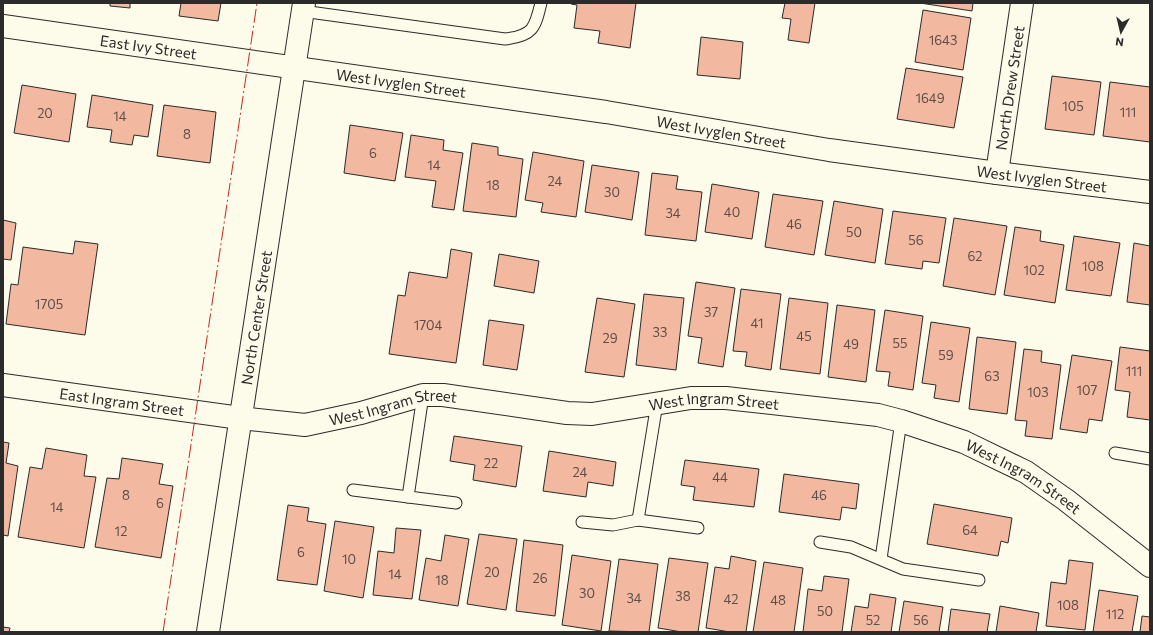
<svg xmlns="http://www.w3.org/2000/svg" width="1153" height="635" font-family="Commissioner,sans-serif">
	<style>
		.building { fill: #f2b8a0; stroke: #2b2b2b }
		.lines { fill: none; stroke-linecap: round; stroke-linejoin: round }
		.lane-casing { stroke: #2b2b2b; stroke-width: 13 }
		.street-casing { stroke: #2b2b2b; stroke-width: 24 }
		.secondary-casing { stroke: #2b2b2b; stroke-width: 24 }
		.lane { stroke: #fdfbea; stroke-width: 11 }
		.street { stroke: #fdfbea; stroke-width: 22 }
		.secondary { stroke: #fdfbea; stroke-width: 22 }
		.power { stroke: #c62828; stroke-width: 1; stroke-dasharray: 14 3 2 3; stroke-linecap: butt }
		.labels { text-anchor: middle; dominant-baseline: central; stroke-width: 3; stroke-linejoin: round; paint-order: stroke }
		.number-label { font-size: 13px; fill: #5d4e48 }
		.street-label { font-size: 15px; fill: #2b2b2b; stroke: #fdfbea }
	</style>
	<rect width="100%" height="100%" fill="#fdfbea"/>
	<g class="building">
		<path d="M 110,3 L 130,3 L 130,8 L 110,6 Z"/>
		<path d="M 181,3 L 221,3 L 218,21 L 179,16 Z"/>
		<path d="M 572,3 L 636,3 L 630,48 L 598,43 L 600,31 L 574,28 L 577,5 L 571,4 Z"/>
		<path d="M 785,3 L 815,3 L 809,43 L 788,40 L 791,19 L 782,18 Z"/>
		<path d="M 920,3 L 973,3 L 972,11 Z"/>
		<path d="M 923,10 L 971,18 L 963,70 L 915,62 Z"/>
		<path d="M 701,37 L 743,42 L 740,79 L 697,75 Z"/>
		<path d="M 906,68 L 963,77 L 954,128 L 897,119 Z"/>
		<path d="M 1052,76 L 1101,82 L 1094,135 L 1045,129 Z"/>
		<path d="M 1110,82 L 1150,87 L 1150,142 L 1103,136 Z"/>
		<path d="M 22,85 L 76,94 L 69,142 L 14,133 Z"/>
		<path d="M 92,95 L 153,105 L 148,137 L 134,135 L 132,145 L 110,142 L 112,130 L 87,127 Z"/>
		<path d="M 164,105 L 216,112 L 210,163 L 157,156 Z"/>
		<path d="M 350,125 L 403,133 L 395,181 L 344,173 Z"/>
		<path d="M 411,135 L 444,140 L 443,150 L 463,153 L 454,210 L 432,207 L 436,181 L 405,177 Z"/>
		<path d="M 472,143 L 498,147 L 498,155 L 523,159 L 516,217 L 463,211 Z"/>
		<path d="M 533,152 L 584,161 L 576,217 L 541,212 L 543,203 L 525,200 Z"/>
		<path d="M 592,165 L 639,172 L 632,220 L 585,212 Z"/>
		<path d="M 652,173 L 678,176 L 676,189 L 702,192 L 696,241 L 645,235 Z"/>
		<path d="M 712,184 L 759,192 L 752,239 L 705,232 Z"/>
		<path d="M 773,194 L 823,201 L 814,255 L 765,247 Z"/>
		<path d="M 834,201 L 883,209 L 875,263 L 825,255 Z"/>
		<path d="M 893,211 L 946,218 L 939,263 L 923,261 L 922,269 L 885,264 Z"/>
		<path d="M 954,218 L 1007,226 L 995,295 L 943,286 Z"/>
		<path d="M 3,220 L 16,223 L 11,260 L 3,259 Z"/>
		<path d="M 1015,227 L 1041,231 L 1040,241 L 1064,245 L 1055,303 L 1004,295 Z"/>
		<path d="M 1074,236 L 1120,243 L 1111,296 L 1066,290 Z"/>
		<path d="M 75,241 L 98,244 L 85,335 L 6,324 L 11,284 L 18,285 L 23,247 L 73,254 Z"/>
		<path d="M 1134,243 L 1150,246 L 1150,305 L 1127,302 Z"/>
		<path d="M 451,249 L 472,253 L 456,363 L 389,354 L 398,295 L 405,296 L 409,272 L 447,278 Z"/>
		<path d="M 499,254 L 539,261 L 534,293 L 494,286 Z"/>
		<path d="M 696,282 L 735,288 L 723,367 L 698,363 L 702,338 L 688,336 Z"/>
		<path d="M 741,289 L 781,294 L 771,370 L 745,366 L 747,352 L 733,351 Z"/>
		<path d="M 644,294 L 684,298 L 676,370 L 636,365 Z"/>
		<path d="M 597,298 L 635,304 L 624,377 L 585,372 Z"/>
		<path d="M 789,298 L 828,303 L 820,374 L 780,369 Z"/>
		<path d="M 837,305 L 875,310 L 866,382 L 828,377 Z"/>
		<path d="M 885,310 L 923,316 L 913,390 L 888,386 L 890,372 L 876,371 Z"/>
		<path d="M 489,320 L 524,325 L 517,370 L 483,365 Z"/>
		<path d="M 931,322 L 970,328 L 959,402 L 934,398 L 936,385 L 922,383 Z"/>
		<path d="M 977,337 L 1016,342 L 1007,414 L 969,409 Z"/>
		<path d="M 1120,347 L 1150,351 L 1150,420 L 1127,417 L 1130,392 L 1115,390 Z"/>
		<path d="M 1024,349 L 1042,351 L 1041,362 L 1061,365 L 1052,439 L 1025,436 L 1027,421 L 1015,420 Z"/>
		<path d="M 1072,355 L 1112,361 L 1102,421 L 1089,419 L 1087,433 L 1060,429 Z"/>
		<path d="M 454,436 L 522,446 L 516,487 L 473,480 L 475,465 L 450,461 Z"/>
		<path d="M 3,442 L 9,443 L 6,463 L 18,466 L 8,536 L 3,535 Z"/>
		<path d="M 46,448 L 87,455 L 84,476 L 96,477 L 84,548 L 18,537 L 30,467 L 42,469 Z"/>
		<path d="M 549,451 L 616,462 L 613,486 L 588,482 L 586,497 L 543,491 Z"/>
		<path d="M 122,458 L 163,464 L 159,484 L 173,486 L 161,558 L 95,547 L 107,478 L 119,479 Z"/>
		<path d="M 685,460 L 759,469 L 754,507 L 693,500 L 695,487 L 681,485 Z"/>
		<path d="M 784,474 L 859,484 L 856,509 L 842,507 L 840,520 L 779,512 Z"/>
		<path d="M 934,504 L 1012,518 L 1008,543 L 1001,541 L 998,556 L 927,544 Z"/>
		<path d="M 288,505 L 309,508 L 307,521 L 326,524 L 317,585 L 277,580 Z"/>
		<path d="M 335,521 L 374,527 L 363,598 L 324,591 Z"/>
		<path d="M 396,528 L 421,530 L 412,599 L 373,595 L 378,551 L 394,553 Z"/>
		<path d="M 479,534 L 517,539 L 506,610 L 467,604 Z"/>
		<path d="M 445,535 L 469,539 L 458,606 L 419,600 L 426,558 L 441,561 Z"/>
		<path d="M 524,540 L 563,545 L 555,616 L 516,611 Z"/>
		<path d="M 572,555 L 611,561 L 601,631 L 562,625 Z"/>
		<path d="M 731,556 L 756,561 L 746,632 L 730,632 L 706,628 L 715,567 L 729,569 Z"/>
		<path d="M 669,558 L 708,563 L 698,632 L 682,632 L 658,628 Z"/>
		<path d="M 619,559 L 658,564 L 649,632 L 609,631 Z"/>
		<path d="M 1069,560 L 1093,563 L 1085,630 L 1046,626 L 1051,582 L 1066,584 Z"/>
		<path d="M 764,562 L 803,568 L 794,632 L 753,632 Z"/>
		<path d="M 824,576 L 849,579 L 842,632 L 803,632 L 808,589 L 822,591 Z"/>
		<path d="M 1099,590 L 1138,596 L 1132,632 L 1093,632 Z"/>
		<path d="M 870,594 L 896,598 L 891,632 L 851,632 L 855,606 L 868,608 Z"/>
		<path d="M 904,601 L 943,607 L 939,632 L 899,632 Z"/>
		<path d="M 1000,606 L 1039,613 L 1036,632 L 996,632 Z"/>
		<path d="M 951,609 L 990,614 L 987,632 L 948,632 Z"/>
		<path d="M 1142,616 L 1150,617 L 1150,632 L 1140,632 Z"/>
		<path d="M 3,627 L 10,628 L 9,632 L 3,632 Z"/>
	</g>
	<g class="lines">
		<defs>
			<g id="lane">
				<path d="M 302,11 L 505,39 C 533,36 535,28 541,3"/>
				<path d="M 1115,453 L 1150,459"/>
				<path d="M 353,490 L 456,503"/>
				<path d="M 408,497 L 423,395"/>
				<path d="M 638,520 L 657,403"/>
				<path d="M 582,522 L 613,525 L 638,520 L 698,528"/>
				<path d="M 820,542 L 851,547 L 903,569 L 979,580"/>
				<path d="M 881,559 L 901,421"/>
			</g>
			<g id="street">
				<path id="s1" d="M 3,26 L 606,112 L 829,150 L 997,173 L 1150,192"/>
				<path id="s2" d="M 997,173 L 1022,3"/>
				<path id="s3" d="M 3,385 L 240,418 L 305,425 L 361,413 L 423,395 L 443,395 L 567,413 L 592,414 L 691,398 L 726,398 L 878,415 L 901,421 L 964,442 L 1026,472 L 1066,500 L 1150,566"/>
			</g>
			<g id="secondary">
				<path id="s4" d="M 208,632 L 304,3"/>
			</g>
		</defs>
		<use href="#lane" class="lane-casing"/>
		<use href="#street" class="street-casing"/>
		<use href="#secondary" class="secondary-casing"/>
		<use href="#lane" class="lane"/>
		<use href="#street" class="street"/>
		<use href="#secondary" class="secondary"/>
		<path class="power" d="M 163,632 L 257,3"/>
	</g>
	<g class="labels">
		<g class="number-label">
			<text x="943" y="40">1643</text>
			<text x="930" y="98">1649</text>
			<text x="1073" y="106">105</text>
			<text x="1128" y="112">111</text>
			<text x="45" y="113">20</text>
			<text x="120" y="116">14</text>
			<text x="187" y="134">8</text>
			<text x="373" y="153">6</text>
			<text x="434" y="165">14</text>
			<text x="555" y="181">24</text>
			<text x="493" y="185">18</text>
			<text x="612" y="192">30</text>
			<text x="732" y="212">40</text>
			<text x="673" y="213">34</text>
			<text x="794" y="224">46</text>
			<text x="854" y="232">50</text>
			<text x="916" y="240">56</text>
			<text x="975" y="256">62</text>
			<text x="1093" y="266">108</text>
			<text x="1034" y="270">102</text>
			<text x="49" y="304">1705</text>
			<text x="711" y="312">37</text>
			<text x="757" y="323">41</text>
			<text x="428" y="325">1704</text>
			<text x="660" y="332">33</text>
			<text x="804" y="336">45</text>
			<text x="610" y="338">29</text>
			<text x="900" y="343">55</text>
			<text x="851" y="344">49</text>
			<text x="946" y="355">59</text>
			<text x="1134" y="371">111</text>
			<text x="992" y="376">63</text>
			<text x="1087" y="390">107</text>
			<text x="1038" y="392">103</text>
			<text x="491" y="463">22</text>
			<text x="580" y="472">24</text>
			<text x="720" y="477">44</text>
			<text x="126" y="495">8</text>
			<text x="819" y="495">46</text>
			<text x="160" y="503">6</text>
			<text x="57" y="507">14</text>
			<text x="970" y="530">64</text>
			<text x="121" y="531">12</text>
			<text x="301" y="552">6</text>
			<text x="349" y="559">10</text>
			<text x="492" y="572">20</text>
			<text x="395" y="574">14</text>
			<text x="540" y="578">26</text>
			<text x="442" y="580">18</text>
			<text x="587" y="593">30</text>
			<text x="683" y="596">38</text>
			<text x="634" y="598">34</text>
			<text x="731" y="599">42</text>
			<text x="778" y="600">48</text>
			<text x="1068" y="605">108</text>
			<text x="825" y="611">50</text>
			<text x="1115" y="614">112</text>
			<text x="873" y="620">52</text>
			<text x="921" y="620">56</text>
		</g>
		<g class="street-label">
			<text stroke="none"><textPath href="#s1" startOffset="147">East Ivy Street</textPath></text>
			<text stroke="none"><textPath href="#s1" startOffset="402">West Ivyglen Street</textPath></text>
			<text stroke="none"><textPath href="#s2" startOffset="86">North Drew Street</textPath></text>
			<text stroke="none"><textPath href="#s1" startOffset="726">West Ivyglen Street</textPath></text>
			<text stroke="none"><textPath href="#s1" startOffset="1050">West Ivyglen Street</textPath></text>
			<text stroke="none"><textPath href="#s4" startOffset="318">North Center Street</textPath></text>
			<text stroke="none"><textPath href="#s3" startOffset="120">East Ingram Street</textPath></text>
			<text stroke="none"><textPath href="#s3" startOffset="720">West Ingram Street</textPath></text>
			<text stroke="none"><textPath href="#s3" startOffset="395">West Ingram Street</textPath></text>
			<text stroke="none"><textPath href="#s3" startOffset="1044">West Ingram Street</textPath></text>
		</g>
	</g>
	<rect width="1153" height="635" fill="none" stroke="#2b2b2b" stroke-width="8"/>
	<g transform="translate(1121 32) rotate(188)" stroke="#fdfbea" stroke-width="3" paint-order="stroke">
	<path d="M0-3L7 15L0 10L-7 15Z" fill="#2b2b2b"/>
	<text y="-6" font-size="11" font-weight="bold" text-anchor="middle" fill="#2b2b2b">N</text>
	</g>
</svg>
